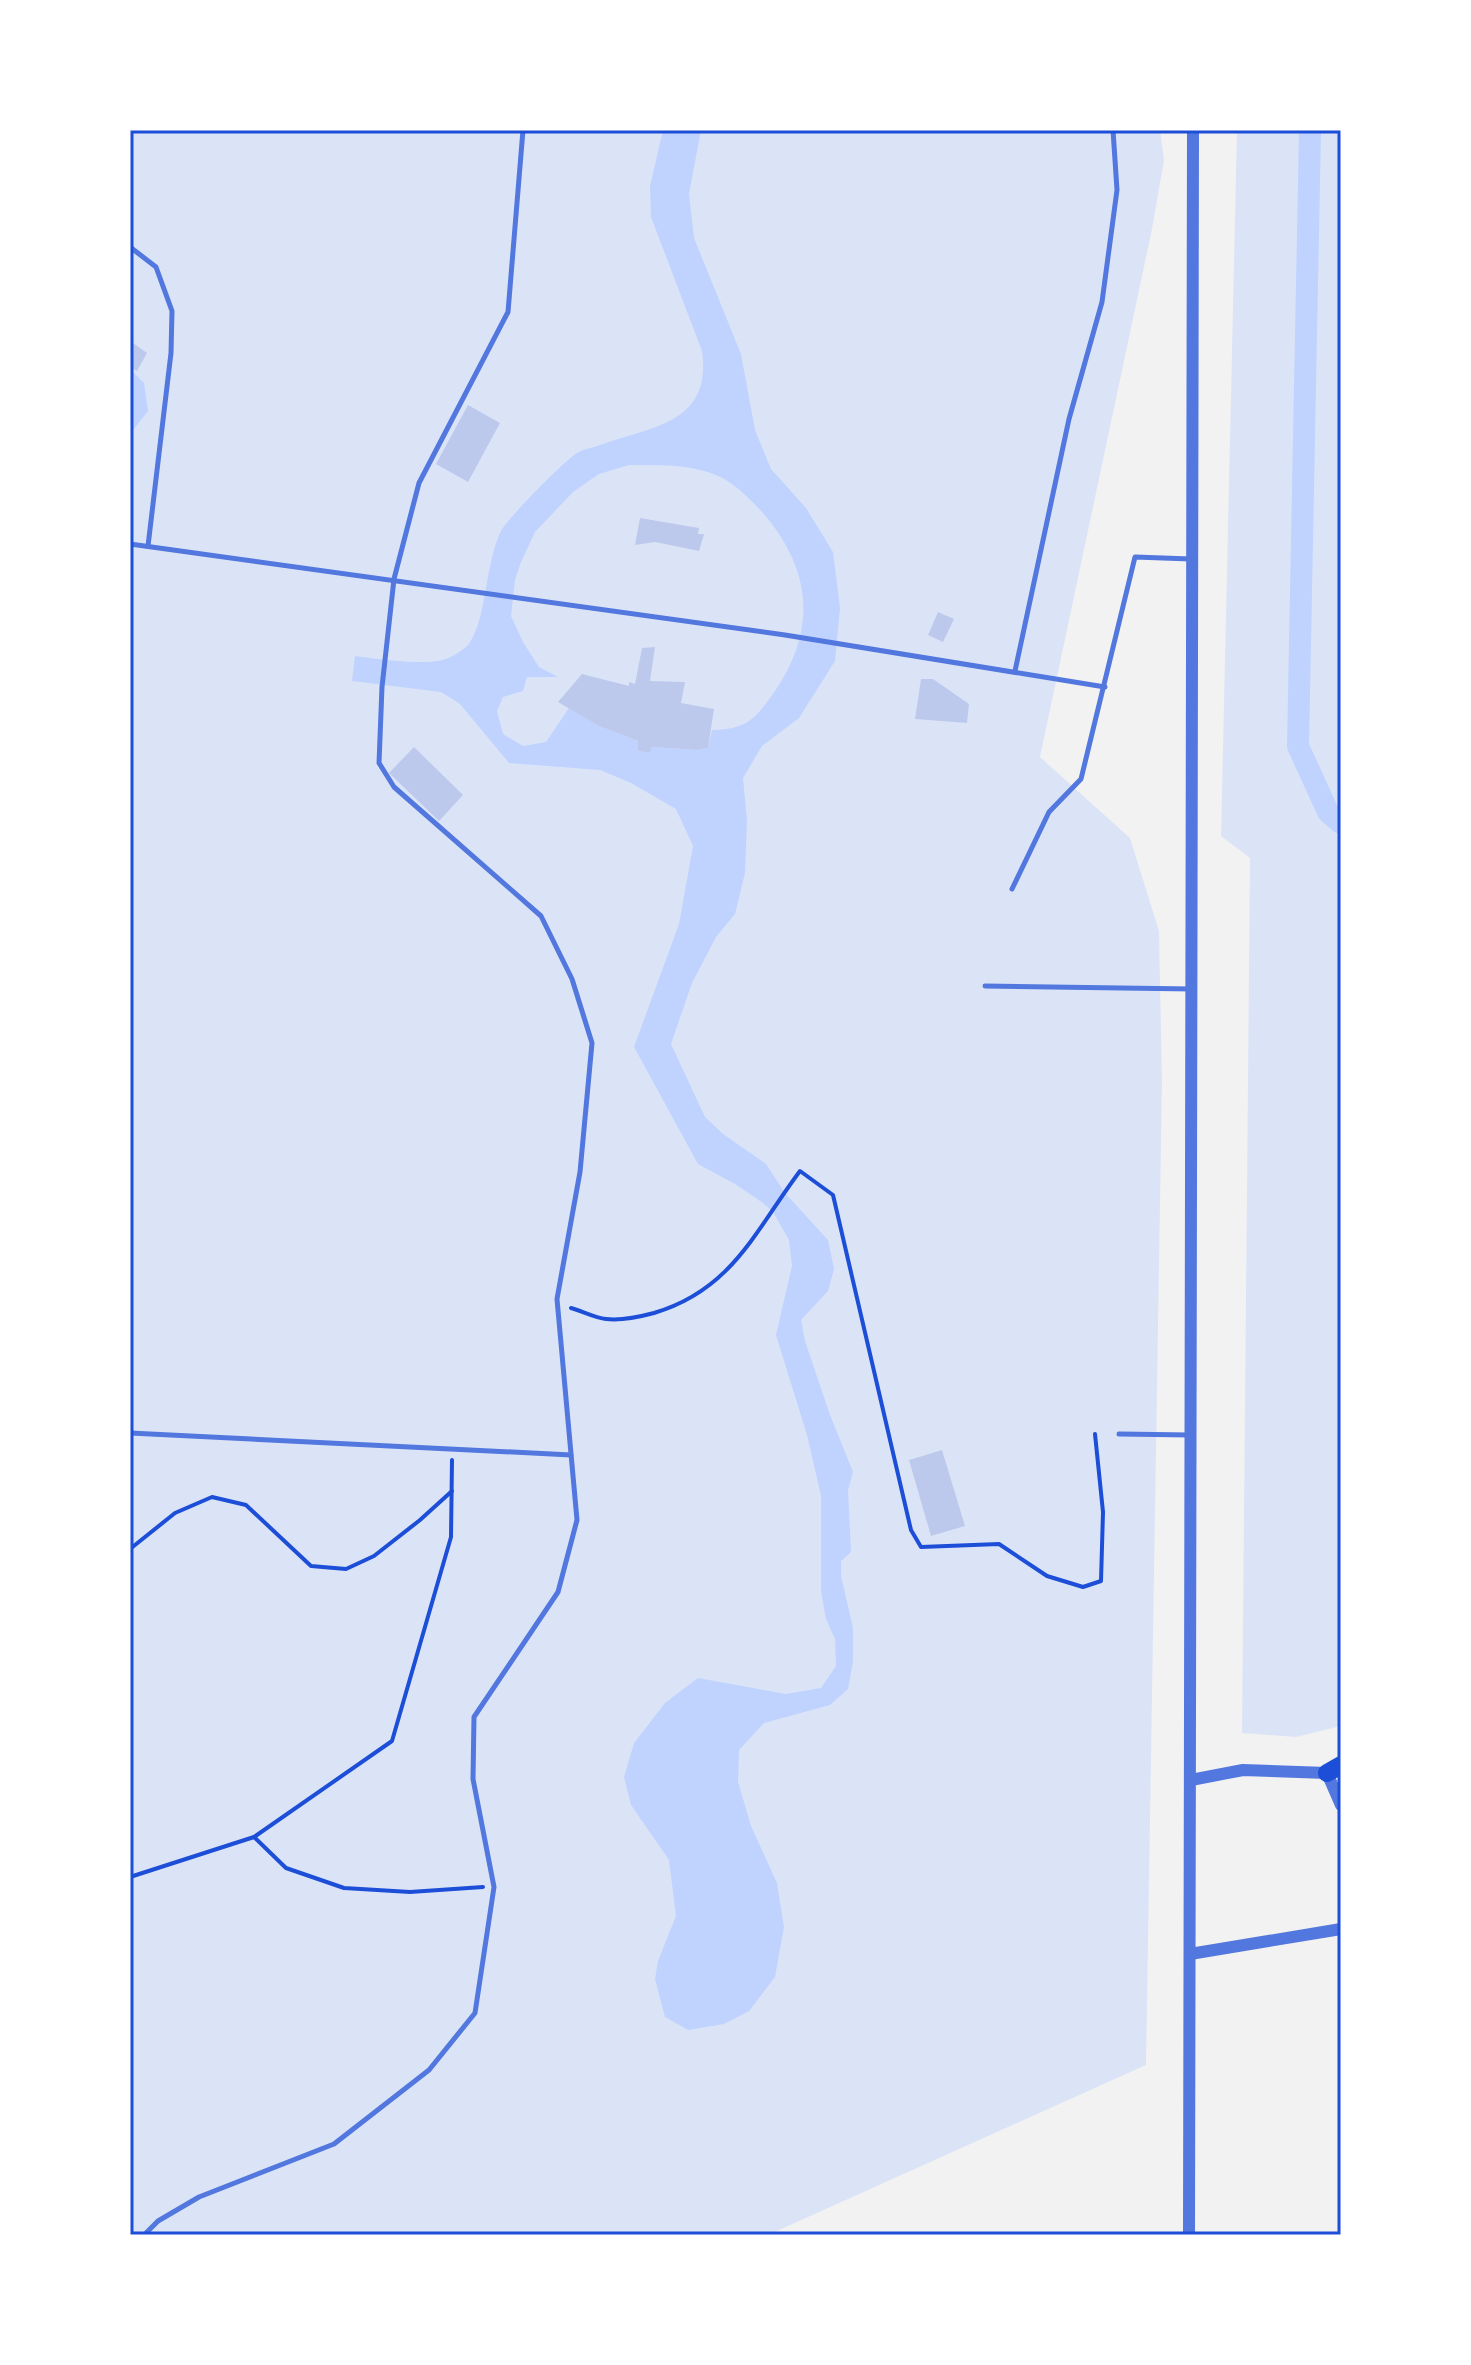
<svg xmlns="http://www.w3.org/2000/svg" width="1471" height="2365" font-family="'PT Sans',sans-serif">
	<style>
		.green { fill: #dbe4f7 }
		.water { fill: #bfd3fe; fill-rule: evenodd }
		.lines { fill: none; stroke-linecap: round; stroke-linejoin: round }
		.canal { stroke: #bfd3fe; stroke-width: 22 }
		.building { fill: #bdc9ec }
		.path { stroke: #1d4ed8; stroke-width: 4 }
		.service { stroke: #5277de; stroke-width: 5 }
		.tertiary { stroke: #5277de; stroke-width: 12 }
		.motorway { stroke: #1d4ed8; stroke-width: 18 }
		.neatline { fill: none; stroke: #1d4ed8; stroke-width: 3 }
	</style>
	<rect width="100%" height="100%" fill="#f2f2f2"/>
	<g class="green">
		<path d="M 130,130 L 1160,130 L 1164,160 L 1152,229 L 1040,757 L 1130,838 L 1159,931 L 1162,1082 L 1146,2065 L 768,2235 L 130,2235 Z"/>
		<path d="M 1237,130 L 1341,130 L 1341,1726 L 1296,1737 L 1242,1733 L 1250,858 L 1221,836 Z"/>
	</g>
	<g class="water">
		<path d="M 663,130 L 701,130 L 689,194 L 694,238 L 741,354 L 755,430 L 771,469 L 806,508 L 833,552 L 840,608 L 835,661 L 799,718 L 762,746 L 743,778 L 747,821 L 745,873 L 735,914 L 716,937 L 692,983 L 671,1044 L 705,1117 L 723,1134 L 766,1164 L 785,1193 L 828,1240 L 834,1269 L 828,1291 L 801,1320 L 805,1341 L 830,1415 L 853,1472 L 848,1490 L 851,1552 L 841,1561 L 841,1576 L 853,1628 L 853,1662 L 848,1689 L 830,1705 L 764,1723 L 739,1750 L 738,1782 L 751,1826 L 777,1883 L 784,1927 L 775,1977 L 749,2011 L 724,2024 L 688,2030 L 665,2017 L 655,1979 L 658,1961 L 676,1916 L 669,1860 L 631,1805 L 624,1777 L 634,1743 L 665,1703 L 698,1678 L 786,1694 L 821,1688 L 836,1666 L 835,1639 L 826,1619 L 821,1591 L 821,1496 L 807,1435 L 776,1335 L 792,1266 L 789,1240 L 773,1212 L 763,1203 L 735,1184 L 698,1164 L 634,1047 L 679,924 L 693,846 L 676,809 L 631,783 L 600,770 L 509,763 L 460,704 L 441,692 L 352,681 L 355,656 C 376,659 426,666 446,659 C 452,657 467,648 470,642 C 487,617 485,563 501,531 C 507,519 564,461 577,453 C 583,449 593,448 600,445 C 652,426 712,424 702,351 L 651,217 L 650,186 ZM 629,465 C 655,465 682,464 708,472 C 731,479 746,495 762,512 C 811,568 818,628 775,691 C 755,719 748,729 712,730 L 708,748 L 697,750 L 652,747 L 650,753 L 638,751 L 638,741 L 599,726 L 569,708 L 546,742 L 523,746 L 503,734 L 497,711 L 503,697 L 523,691 L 527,677 L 558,677 L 539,667 L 523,642 L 511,616 L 515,580 L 521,562 L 535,532 L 573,492 L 599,474 Z"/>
		<path d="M 130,369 L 144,383 L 148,411 L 130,434 Z"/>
	</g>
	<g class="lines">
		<path class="canal" d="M 1310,130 L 1298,746 L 1328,812 L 1341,823"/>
	</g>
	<g class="building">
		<path d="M 130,341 L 147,353 L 137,371 L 130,367 Z"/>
		<path d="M 468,405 L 500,423 L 468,482 L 436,464 Z"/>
		<path d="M 640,518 L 699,528 L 698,534 L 704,534 L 699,551 L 655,542 L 635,545 Z"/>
		<path d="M 938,612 L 954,619 L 943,642 L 928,635 Z"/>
		<path d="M 655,647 L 650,681 L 685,682 L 681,703 L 714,709 L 708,748 L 697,750 L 652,747 L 650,753 L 638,751 L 638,741 L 599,726 L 558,702 L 582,674 L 629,686 L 629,682 L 635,684 L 642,648 Z"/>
		<path d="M 921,679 L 933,679 L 969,704 L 967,723 L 915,719 Z"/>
		<path d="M 414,747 L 463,795 L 439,821 L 389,773 Z"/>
		<path d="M 942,1450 L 965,1526 L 931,1536 L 909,1460 Z"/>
	</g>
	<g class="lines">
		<g class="path">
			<path d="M 571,1308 C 582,1311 595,1318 606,1319 C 622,1321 639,1317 654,1313 C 732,1290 755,1231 800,1171 L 833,1195 L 911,1530 L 921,1547 L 999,1544 L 1047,1576 L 1083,1587 L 1101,1581 L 1103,1512 L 1095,1434"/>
			<path d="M 130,1549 L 175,1513 L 212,1497 L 246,1505 L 311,1566 L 346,1569 L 374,1556 L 420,1520 L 452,1491"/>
			<path d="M 254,1837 L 286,1868 L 344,1888 L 410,1892 L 483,1887"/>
			<path d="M 130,1877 L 254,1837 L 392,1741 L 451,1537 L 452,1460"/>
		</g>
		<g class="service">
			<path d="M 130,247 L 156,267 L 172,311 L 171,353 L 148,546"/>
			<path d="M 130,544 L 785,635 L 1105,687"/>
			<path d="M 1015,671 L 1069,419 L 1102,302 L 1117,190 L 1113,130"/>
			<path d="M 1012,889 L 1049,812 L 1081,779 L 1135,557 L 1191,559"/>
			<path d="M 985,986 L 1192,989"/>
			<path d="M 130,1433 L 571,1455"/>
			<path d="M 1119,1434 L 1190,1435"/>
			<path d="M 144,2235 L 158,2221 L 199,2197 L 334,2144 L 429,2070 L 475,2013 L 494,1887 L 473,1779 L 474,1717 L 558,1592 L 577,1520 L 557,1299 L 580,1172 L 592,1043 L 572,979 L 541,916 L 394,787 L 379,763 L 382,687 L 394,579 L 419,483 L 508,312 L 523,130"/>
		</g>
		<g class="tertiary">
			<path d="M 1191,1780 L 1243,1770 L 1327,1773 L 1341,1805"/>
			<path d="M 1190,1954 L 1341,1929"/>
			<path d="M 1189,2235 L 1193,130"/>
		</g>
		<path class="motorway" d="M 1327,1773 L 1341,1765"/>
	</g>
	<rect width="1471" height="2365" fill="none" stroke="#ffffff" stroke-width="264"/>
	<rect x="132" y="132" width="1207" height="2101" class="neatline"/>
</svg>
